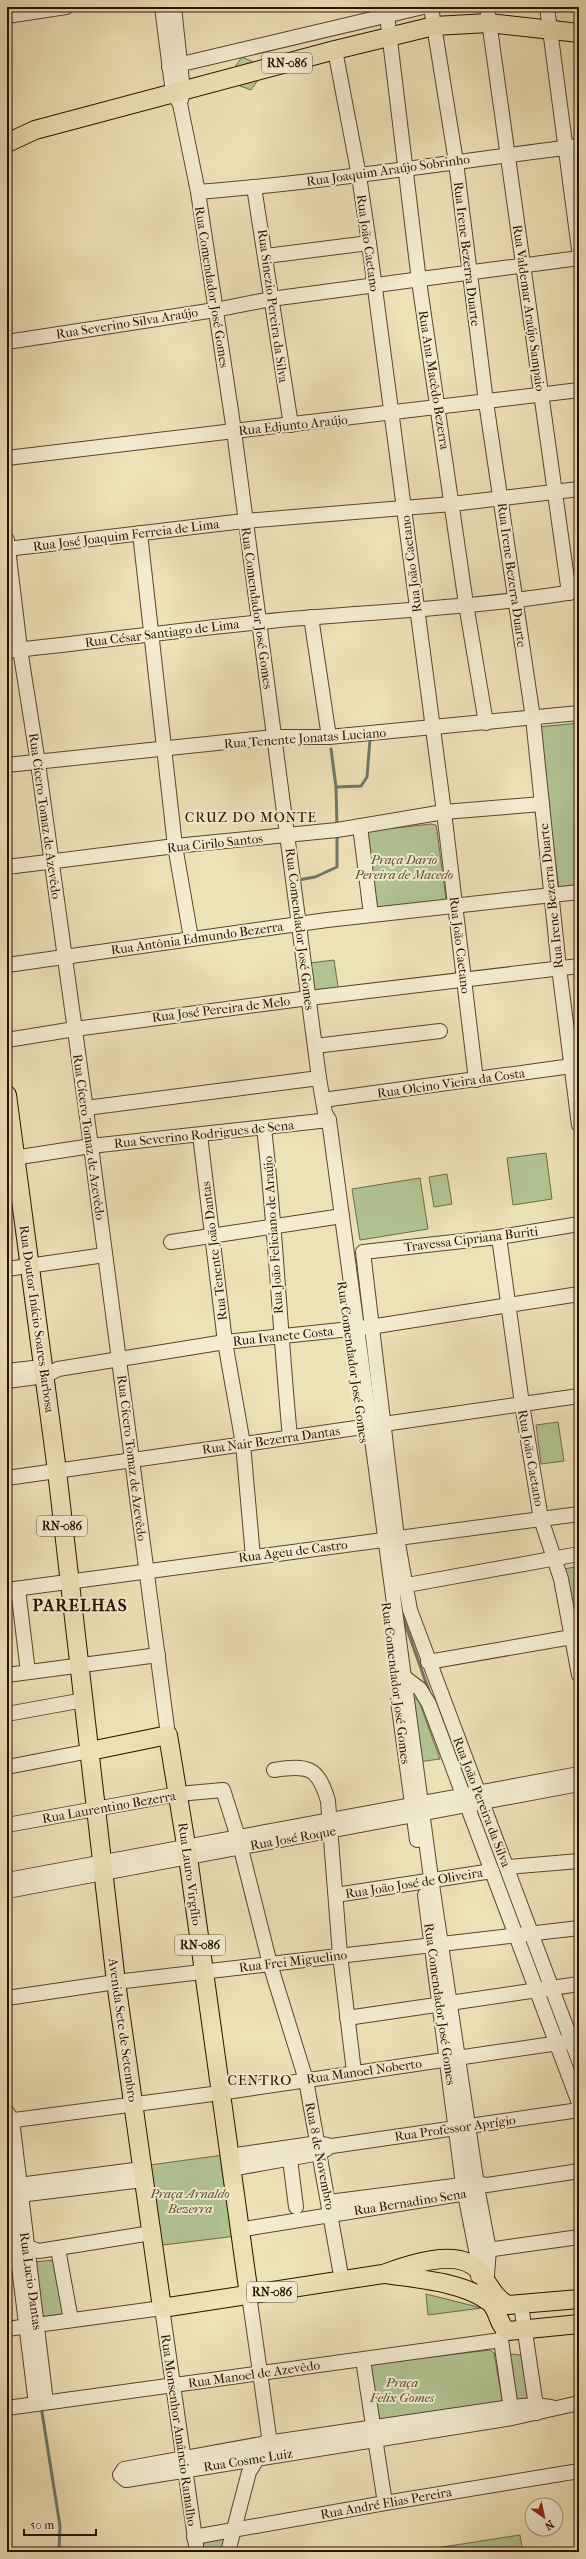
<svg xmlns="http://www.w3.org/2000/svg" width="586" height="2559" font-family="'IM FELL French Canon',serif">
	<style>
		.green { fill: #b2c493; stroke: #6e694a }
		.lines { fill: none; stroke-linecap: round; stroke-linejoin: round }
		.stream { stroke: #6d7868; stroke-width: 3 }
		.minor-casing { stroke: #5b432e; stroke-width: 16 }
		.major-casing { stroke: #2a0e00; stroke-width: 20 }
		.minor { stroke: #f3ecd0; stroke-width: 14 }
		.major { stroke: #ede1b6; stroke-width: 18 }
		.labels { text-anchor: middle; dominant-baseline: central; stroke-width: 4; stroke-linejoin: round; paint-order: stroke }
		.shield { fill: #f3ecd0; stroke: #66513e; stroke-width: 1 }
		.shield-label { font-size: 12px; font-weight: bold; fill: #2a0e00 }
		.street-label { font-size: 13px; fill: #2a0e00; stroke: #f3ecd0 }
		.park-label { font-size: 13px; font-style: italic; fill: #5a4e33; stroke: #f3ecd0 }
		.neighbourhood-label { font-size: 14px; letter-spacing: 1px; fill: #2a0e00; stroke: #f3ecd0 }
		.district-label { font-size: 17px; font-weight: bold; letter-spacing: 1px; fill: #2a0e00; stroke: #f3ecd0 }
	</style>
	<rect width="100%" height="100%" fill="#ede1b6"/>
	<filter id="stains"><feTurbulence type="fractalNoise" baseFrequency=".005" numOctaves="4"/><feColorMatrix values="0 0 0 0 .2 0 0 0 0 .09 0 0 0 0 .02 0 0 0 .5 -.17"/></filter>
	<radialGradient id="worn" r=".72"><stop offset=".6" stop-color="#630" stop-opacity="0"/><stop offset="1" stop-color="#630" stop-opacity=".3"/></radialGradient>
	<g class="green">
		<path d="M 242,57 L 258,64 L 260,77 L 251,90 L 235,84 L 232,71 Z"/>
		<path d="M 579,723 L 579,886 L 559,889 L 538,727 Z"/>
		<path d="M 431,824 L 436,825 L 437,830 L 446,900 L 375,911 L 362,834 L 368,831 Z"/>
		<path d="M 334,960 L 339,993 L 314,995 L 310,963 Z"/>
		<path d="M 546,1153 L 552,1199 L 513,1205 L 507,1158 Z"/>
		<path d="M 447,1174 L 452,1204 L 434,1207 L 429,1177 Z"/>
		<path d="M 420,1178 L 428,1229 L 360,1240 L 352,1189 Z"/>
		<path d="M 558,1422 L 564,1461 L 541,1464 L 536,1425 Z"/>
		<path d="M 579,1566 L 579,1652 L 564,1569 Z"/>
		<path d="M 414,1697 L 419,1701 L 440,1759 L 418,1762 L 409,1698 Z"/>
		<path d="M 223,2155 L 221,2163 L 231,2228 L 236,2236 L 155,2246 L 143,2166 Z"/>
		<path d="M 54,2260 L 64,2313 L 61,2316 L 42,2317 L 34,2262 Z"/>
		<path d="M 426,2294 L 482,2308 L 428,2315 Z"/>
		<path d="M 490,2350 L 494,2353 L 502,2399 L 500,2405 L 377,2422 L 368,2369 L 372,2364 Z"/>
		<path d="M 512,2354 L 520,2355 L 522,2358 L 529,2396 L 524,2401 L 515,2399 L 509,2356 Z"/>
		<path d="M 520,2535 L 523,2552 L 410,2552 Z"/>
		<path d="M 229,2537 L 226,2552 L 199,2552 L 198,2543 Z"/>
	</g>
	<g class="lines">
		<g class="stream">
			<path d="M 331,749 L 336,787"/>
			<path d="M 337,827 L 336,787 L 361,786 L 367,777 L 370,739"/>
			<path d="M 298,880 L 315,877 L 337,867 L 337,834"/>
			<path d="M 402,1615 L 429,1691"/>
			<path d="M 41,2406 L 60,2526 L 59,2552"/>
		</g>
		<defs>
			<g id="minor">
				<path d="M 162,7 L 173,93 L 180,104 L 198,192 L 234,431 L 319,1078 L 325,1113 L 329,1120 L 431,1878 L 478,2192 L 489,2250 L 486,2287"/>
				<path d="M 174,7 L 183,91 L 181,100"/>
				<path d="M 386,7 L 419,281 L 466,604 L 486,723"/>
				<path d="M 431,7 L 456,162 L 486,402 L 533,718 L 559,968 L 579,1125"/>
				<path d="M 487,7 L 569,593"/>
				<path d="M 547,7 L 579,249"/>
				<path d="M 7,16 L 66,7"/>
				<path d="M 335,50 L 359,176 L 369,243 L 444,812 L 476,1080"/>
				<path d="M 169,67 L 423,7"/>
				<path d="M 254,187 L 291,425"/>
				<path d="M 198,192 C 325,182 452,162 579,146"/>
				<path d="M 266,256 L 369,243"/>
				<path d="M 7,342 L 215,310 L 271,299 L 579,258"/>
				<path d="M 7,458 L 579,390"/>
				<path d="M 140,533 L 175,846 L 191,938"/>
				<path d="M 7,540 L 20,649 L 38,763 L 91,1146 L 168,1735"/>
				<path d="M 7,549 L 244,521 L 452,504 L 579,489"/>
				<path d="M 311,617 L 329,737"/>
				<path d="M 7,651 C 101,641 195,628 290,619 C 386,611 484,607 579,591"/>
				<path d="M 7,765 L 274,737 L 329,737 L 579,713"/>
				<path d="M 360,826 L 371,915"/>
				<path d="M 7,867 L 175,846 L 337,830 L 444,812 L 542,804"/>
				<path d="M 7,965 L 327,920 L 579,892"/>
				<path d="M 7,1040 L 75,1029 L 309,998 L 579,966"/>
				<path d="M 315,1046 L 440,1031"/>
				<path d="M 323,1100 L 579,1065"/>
				<path d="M 86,1108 L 319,1078"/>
				<path d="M 264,1128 C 276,1231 280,1334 290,1437"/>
				<path d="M 200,1135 L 225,1342 L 243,1444 L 253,1557"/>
				<path d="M 7,1159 L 91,1146 L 329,1120"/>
				<path d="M 579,1224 L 499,1237 L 363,1252 L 397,1538 L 410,1610 L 579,2061"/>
				<path d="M 499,1237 L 522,1404 L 541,1519 L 561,1579 L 579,1675"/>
				<path d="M 171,1242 L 342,1216"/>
				<path d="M 7,1269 L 105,1255"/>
				<path d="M 7,1371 L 42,1367"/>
				<path d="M 7,1381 L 45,1376 L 58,1369 L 225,1342 L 370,1327 L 579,1294"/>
				<path d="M 7,1478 L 579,1396"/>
				<path d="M 396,1587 L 579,1554"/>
				<path d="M 18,1589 L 28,1672"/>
				<path d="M 7,1590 L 579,1514"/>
				<path d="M 428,1662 L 572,1637"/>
				<path d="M 400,1674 L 420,1689 L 429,1704 L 579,2103"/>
				<path d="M 7,1675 L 158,1655"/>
				<path d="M 398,1701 L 417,1840"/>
				<path d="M 7,1714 L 84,1700"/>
				<path d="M 7,1767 L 90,1751"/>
				<path d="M 274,1770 C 307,1765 318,1766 328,1801 L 340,1955 L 354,2072"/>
				<path d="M 7,1825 L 178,1794 L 223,1790 L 238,1837 L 270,1964 L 306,2080 L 342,2281"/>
				<path d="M 507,1867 L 579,1861"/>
				<path d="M 7,1880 L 579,1774"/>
				<path d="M 7,1891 L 579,1784"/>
				<path d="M 336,1895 L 492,1871"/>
				<path d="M 425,1895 L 463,2184 L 478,2260 L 478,2276"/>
				<path d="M 7,1998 L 116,1982 L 579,1928"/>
				<path d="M 347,2018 L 579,1984"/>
				<path d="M 7,2112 L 12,2120 L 46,2402"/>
				<path d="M 7,2121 L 220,2093 L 579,2040"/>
				<path d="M 229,2156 L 318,2143 L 332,2146 L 579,2110"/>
				<path d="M 290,2159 L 296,2207"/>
				<path d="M 231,2169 L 320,2153 L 328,2148"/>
				<path d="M 7,2170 L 36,2404"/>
				<path d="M 11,2186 L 142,2169"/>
				<path d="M 11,2196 L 143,2180"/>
				<path d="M 329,2202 L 477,2183 L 487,2185 L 579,2171"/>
				<path d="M 238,2230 L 473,2192"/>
				<path d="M 19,2247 L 27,2247 L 39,2251 L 151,2233"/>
				<path d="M 58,2249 L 71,2320"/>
				<path d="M 480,2251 L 579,2237"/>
				<path d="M 521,2305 L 537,2413"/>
				<path d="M 7,2329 L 162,2308 L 197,2552"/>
				<path d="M 504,2332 L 501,2340 L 512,2416"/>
				<path d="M 363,2360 L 385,2503"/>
				<path d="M 551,2407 L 535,2405 L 511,2407 L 267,2443 L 124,2469 L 120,2475 L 126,2480 L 512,2418 L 579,2403"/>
				<path d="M 7,2408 L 501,2340"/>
				<path d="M 194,2537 L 385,2503 L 579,2471"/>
				<path d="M 228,2552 L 249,2472 L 267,2443 L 269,2436 L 249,2295"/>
			</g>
			<g id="major">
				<path d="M 7,143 L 35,130 L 335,50 L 434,26 L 489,23 L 579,33"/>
				<path d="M 7,1095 L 57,1471 L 116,1982 L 162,2308 L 383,2274 C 407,2265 460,2246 480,2272 C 488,2283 495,2299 508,2305 L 579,2299"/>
				<path d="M 90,1751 L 168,1735 L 188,1857 L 249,2295"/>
				<path d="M 386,2274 C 418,2279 462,2282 488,2301 C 499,2308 497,2325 508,2331 L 579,2324"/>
			</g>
		</defs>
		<use href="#minor" class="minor-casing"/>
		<use href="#major" class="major-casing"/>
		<use href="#minor" class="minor"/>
		<use href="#major" class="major"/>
	</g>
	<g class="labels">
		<g class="shield">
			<rect x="262" y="53" width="50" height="20" rx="3"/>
			<rect x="37" y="1516" width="50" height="20" rx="3"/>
			<rect x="175" y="1935" width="50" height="20" rx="3"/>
			<rect x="247" y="2282" width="50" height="20" rx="3"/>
		</g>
		<g class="shield-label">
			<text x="287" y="63">RN-086</text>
			<text x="62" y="1526">RN-086</text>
			<text x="200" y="1945">RN-086</text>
			<text x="272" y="2292">RN-086</text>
		</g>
		<g class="street-label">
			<text transform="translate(388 170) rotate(-8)">Rua Joaquim Araújo Sobrinho</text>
			<text transform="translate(368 243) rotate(82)">Rua João Caetano</text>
			<text transform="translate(467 254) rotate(83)">Rua Irene Bezerra Duarte</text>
			<text transform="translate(212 287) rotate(81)">Rua Comendador José Gomes</text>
			<text transform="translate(273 306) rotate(82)">Rua Sinezio Pereira da Silva</text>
			<text transform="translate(529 308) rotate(82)">Rua Valdemar Araújo Sampaio</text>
			<text transform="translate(127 323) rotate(-9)">Rua Severino Silva Araújo</text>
			<text transform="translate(434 380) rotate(81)">Rua Ana Macêdo Bezerra</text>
			<text transform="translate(293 425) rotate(-6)">Rua Edjunto Araújo</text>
			<text transform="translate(126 535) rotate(-7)">Rua José Joaquim Ferreia de Lima</text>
			<text transform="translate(411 564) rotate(-97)">Rua João Caetano</text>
			<text transform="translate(512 575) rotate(82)">Rua Irene Bezerra Duarte</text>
			<text transform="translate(257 608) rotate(82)">Rua Comendador José Gomes</text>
			<text transform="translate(162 633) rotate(-7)">Rua César Santiago de Lima</text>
			<text transform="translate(305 738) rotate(-4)">Rua Tenente Jonatas Luciano</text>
			<text transform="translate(45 816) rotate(82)">Rua Cícero Tomaz de Azevêdo</text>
			<text transform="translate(215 843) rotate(-6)">Rua Cirilo Santos</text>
			<text transform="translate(551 896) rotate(-96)">Rua Irene Bezerra Duarte</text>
			<text transform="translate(300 929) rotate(83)">Rua Comendador José Gomes</text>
			<text transform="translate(197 938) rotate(-8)">Rua Antônia Edmundo Bezerra</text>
			<text transform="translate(460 945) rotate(83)">Rua João Caetano</text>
			<text transform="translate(221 1009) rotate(-7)">Rua José Pereira de Melo</text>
			<text transform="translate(451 1083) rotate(-8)">Rua Olcino Vieira da Costa</text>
			<text transform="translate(204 1134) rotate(-6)">Rua Severino Rodrigues de Sena</text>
			<text transform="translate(89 1137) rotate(82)">Rua Cícero Tomaz de Azevêdo</text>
			<text transform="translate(273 1235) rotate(-94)">Rua João Feliciano de Araújo</text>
			<text transform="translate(471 1239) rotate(-7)">Travessa Cipriana Buriti</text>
			<text transform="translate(214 1251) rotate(-97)">Rua Tenente João Dantas</text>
			<text transform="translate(37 1319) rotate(82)">Rua Doutor Inácio Soares Barbosa</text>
			<text transform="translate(283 1336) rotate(-6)">Rua Ivanete Costa</text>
			<text transform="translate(353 1362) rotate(82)">Rua Comendador José Gomes</text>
			<text transform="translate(271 1440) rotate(-8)">Rua Nair Bezerra Dantas</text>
			<text transform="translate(132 1458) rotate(83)">Rua Cícero Tomaz de Azevêdo</text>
			<text transform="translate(531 1458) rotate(80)">Rua João Caetano</text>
			<text transform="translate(293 1551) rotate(-7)">Rua Ageu de Castro</text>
			<text transform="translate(396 1683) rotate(83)">Rua Comendador José Gomes</text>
			<text transform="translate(482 1802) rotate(69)">Rua João Pereira da Silva</text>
			<text transform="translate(109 1807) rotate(-10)">Rua Laurentino Bezerra</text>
			<text transform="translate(293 1838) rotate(-10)">Rua José Roque</text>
			<text transform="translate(190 1874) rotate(82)">Rua Lauro Virgílio</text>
			<text transform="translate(414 1883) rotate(-9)">Rua João José de Oliveira</text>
			<text transform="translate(293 1961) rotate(-7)">Rua Frei Miguelino</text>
			<text transform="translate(440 2004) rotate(82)">Rua Comendador José Gomes</text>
			<text transform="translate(123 2030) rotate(82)">Avenida Sete de Setembro</text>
			<text transform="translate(364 2071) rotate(-8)">Rua Manoel Noberto</text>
			<text transform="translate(455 2128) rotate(-8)">Rua Professor Aprígio</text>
			<text transform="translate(320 2156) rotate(79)">Rua 8 de Novembro</text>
			<text transform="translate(410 2202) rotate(-9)">Rua Bernadino Sena</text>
			<text transform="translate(31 2281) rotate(82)">Rua Lucio Dantas</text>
			<text transform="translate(254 2374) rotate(-8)">Rua Manoel de Azevêdo</text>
			<text transform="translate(179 2430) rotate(82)">Rua Monsenhor Amâncio Ramalho</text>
			<text transform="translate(248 2460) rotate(-9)">Rua Cosme Luiz</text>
			<text transform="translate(386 2503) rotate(-10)">Rua André Elias Pereira</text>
		</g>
		<g class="park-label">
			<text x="404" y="859">Praça Dario<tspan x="404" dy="15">Pereira de Macedo</tspan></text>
			<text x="190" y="2193">Praça Arnaldo<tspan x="190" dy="15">Bezerra</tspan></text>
			<text x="402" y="2382">Praça<tspan x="402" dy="15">Felix Gomes</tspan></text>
		</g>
		<g class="neighbourhood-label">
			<text x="251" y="817">CRUZ DO MONTE</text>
			<text x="260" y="2080">CENTRO</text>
		</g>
		<g class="district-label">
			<text x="80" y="1605">PARELHAS</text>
		</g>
	</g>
	<rect width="586" height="2559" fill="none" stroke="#ede1b6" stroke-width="24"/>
	<rect x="8" y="8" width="570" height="2543" fill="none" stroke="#2a0e00" stroke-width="2"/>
	<rect x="12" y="12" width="562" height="2535" fill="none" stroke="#2a0e00"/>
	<g transform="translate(544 2517) rotate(146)"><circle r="19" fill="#f3ecd0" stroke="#a3937d"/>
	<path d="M0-3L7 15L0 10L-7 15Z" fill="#8f2418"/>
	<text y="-6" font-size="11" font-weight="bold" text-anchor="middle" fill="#2a0e00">N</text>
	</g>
	<path d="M24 2529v6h72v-6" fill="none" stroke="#2a0e00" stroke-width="2"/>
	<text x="30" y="2529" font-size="12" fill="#2a0e00" stroke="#f3ecd0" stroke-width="3" paint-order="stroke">50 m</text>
	<rect width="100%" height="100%" filter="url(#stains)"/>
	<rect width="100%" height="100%" fill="url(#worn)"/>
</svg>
